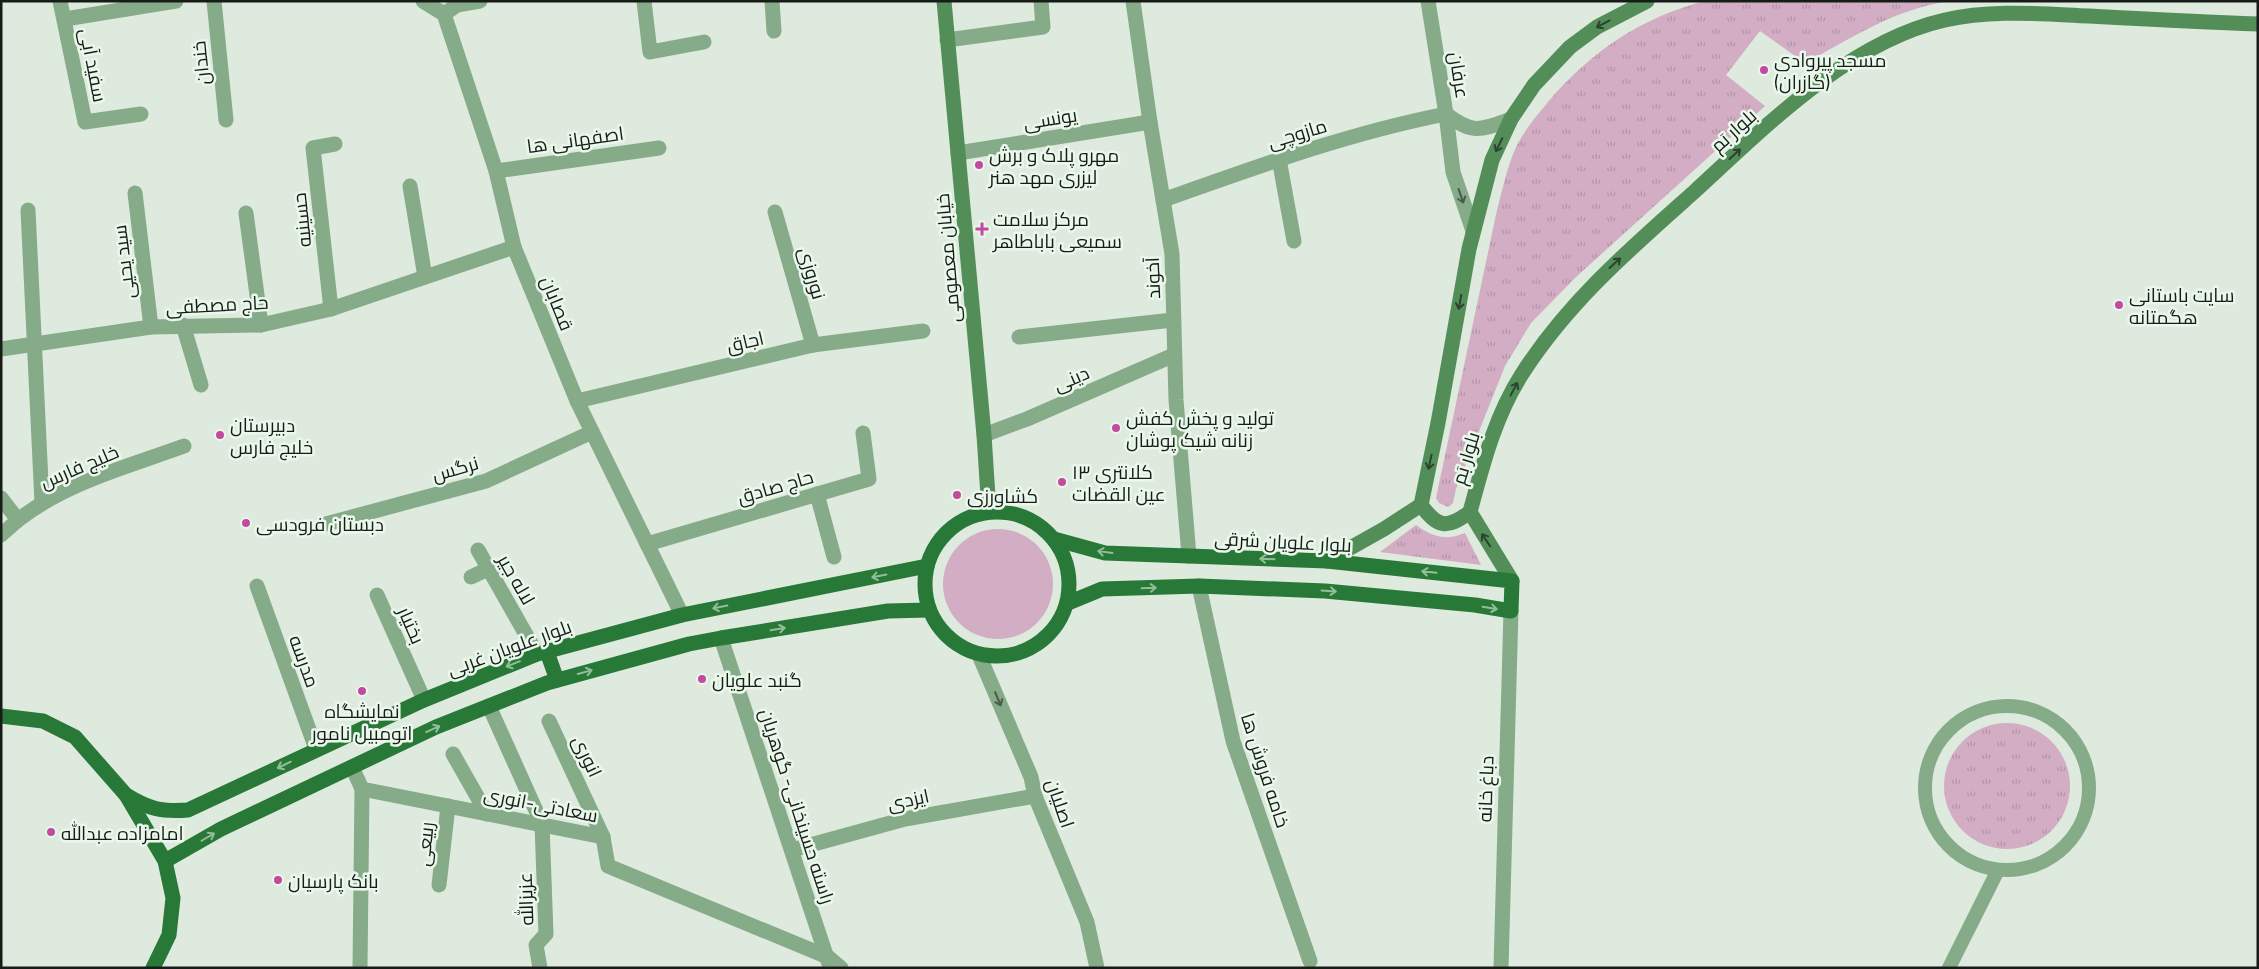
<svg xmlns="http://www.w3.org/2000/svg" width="2259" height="969" font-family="'Titillium Web',Cairo,sans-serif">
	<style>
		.grass { fill: url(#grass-tufts) }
		.park { fill: #d2adc4 }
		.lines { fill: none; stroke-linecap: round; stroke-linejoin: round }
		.pedestrian { stroke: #85ab88; stroke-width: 14 }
		.minor { stroke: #85ab88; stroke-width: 15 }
		.tertiary { stroke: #85ab88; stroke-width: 15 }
		.secondary { stroke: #538e59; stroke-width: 15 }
		.primary { stroke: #287837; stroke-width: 15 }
		.oneway { stroke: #2c442f }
		.oneway2 { stroke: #485c4a }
		.oneway3 { stroke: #93be9a }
		.poi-dot { fill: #c24ba0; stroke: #eaf8eb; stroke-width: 2 }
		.labels { text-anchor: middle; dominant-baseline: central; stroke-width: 5; stroke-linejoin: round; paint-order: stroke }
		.poi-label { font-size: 19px; fill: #171c18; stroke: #eaf8eb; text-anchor: start }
		.street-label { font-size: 19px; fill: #171c18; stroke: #eaf8eb }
	</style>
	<defs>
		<pattern id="grass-tufts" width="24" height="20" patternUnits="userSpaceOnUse" patternTransform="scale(1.25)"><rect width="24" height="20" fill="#d2adc4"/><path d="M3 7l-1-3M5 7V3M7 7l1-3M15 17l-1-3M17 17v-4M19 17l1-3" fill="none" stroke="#b494a8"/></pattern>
	</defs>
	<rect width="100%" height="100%" fill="#ddeadd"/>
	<g class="grass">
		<path d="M 1705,1 L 1951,1 C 1896,8 1852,38 1805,63 L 1760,31 L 1726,75 L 1765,106 L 1576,277 L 1531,323 L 1505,366 L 1456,489 L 1453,503 L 1448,507 L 1439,503 L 1436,498 L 1497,210 C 1503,188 1507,166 1517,145 C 1525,130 1537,115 1548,102 C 1590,52 1642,17 1705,1 Z"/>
		<path d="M 1416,525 C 1433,537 1445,541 1465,533 L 1481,565 L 1380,552 Z"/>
		<circle cx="2007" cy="786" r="63"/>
	</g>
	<circle class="park" cx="998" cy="584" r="55"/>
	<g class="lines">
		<g class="pedestrian">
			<circle cx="2007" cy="788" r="82"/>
			<path d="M 1949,968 L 1998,870"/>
		</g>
		<g class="minor">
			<path d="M 60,1 L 85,122 L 141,114"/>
			<path d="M 214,1 L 226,120"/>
			<path d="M 644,1 L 650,52 L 704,42"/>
			<path d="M 772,1 L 774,31"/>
			<path d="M 1133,1 L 1150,122 L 1172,254 L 1176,400 L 1189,556"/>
			<path d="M 444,14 L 457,5 L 480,1"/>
			<path d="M 65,19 L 176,1"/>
			<path d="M 947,40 L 1043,27 L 1041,1"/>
			<path d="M 958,153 L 1150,122"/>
			<path d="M 1279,159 L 1294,241"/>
			<path d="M 496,171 L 659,148"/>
			<path d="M 410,186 L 425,277"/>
			<path d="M 135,193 L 151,327"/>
			<path d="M 1163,200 C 1256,167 1349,133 1446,114"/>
			<path d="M 28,210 L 42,503"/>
			<path d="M 775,212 L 813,345"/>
			<path d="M 246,213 L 261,325"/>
			<path d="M 331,309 L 313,148 L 335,144"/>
			<path d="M 183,325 L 201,385"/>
			<path d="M 1019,337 L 1173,320"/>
			<path d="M 1,349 L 151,327 L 261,325 L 331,309 L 514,247"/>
			<path d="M 577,401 L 813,345 L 923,331"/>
			<path d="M 984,435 L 1027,419 L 1174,355"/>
			<path d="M 817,494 L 834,557"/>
			<path d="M 1,498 L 18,520 C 67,482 127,467 184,446"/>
			<path d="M 322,525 L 486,481 L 592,432"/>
			<path d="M 1,535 L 18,520"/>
			<path d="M 647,544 L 869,479 L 863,433"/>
			<path d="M 478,550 L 537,654"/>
			<path d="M 471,577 L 488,569"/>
			<path d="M 257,586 L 316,749"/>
			<path d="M 1199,586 L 1233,741 L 1310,961"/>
			<path d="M 377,595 L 424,700"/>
			<path d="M 721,638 L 829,964"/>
			<path d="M 979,655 L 1031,777 L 1035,796 L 1087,922 L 1097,968"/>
			<path d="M 489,706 L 542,824 L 546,934 L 536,945 L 540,968"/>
			<path d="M 549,721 L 603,837"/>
			<path d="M 453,754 L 487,814"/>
			<path d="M 352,767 L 362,789 L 603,837 L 608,866 L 828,957 L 841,968"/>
			<path d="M 792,850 L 905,819 L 1035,796"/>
			<path d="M 439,885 L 448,806"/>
			<path d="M 360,968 L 362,789"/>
			<path d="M 1501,968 L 1511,611"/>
		</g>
		<g class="tertiary">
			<path d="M 423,1 L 444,14 L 496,171 L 514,247 L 577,401 L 682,615"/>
			<path d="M 1428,1 L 1446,114 L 1453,172 L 1473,231"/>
			<path d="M 1446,114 C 1473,135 1481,130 1511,119"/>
		</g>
		<g class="secondary">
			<path d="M 944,1 L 984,435 L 989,512"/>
			<path d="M 1421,505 C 1438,528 1447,529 1470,512"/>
			<path d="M 1327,561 L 1384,529 L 1421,505 L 1438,423 L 1469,249 L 1492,160 L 1511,119 L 1534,85 L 1570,47 L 1597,27 L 1647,1"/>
			<path d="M 1512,581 L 1470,512 C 1483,464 1495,416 1522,374 C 1568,302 1631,248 1694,192 C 1765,127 1848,42 1945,20 C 1991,9 2042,14 2089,16 C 2145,19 2201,22 2258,24"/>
		</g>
		<g class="primary">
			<circle cx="997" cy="584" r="72"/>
			<path d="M 1054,539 L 1105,553 L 1327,561 L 1512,581 L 1511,611 L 1475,605 L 1325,591 L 1199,586 L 1102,589 L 1068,603"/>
			<path d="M 547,652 L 557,680"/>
			<path d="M 1,716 L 43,721 L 75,737 L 126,795 L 165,861 L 173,898 L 169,935 L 153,968"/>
			<path d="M 126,795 C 149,809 161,812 188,810 L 424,700 L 537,654 L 682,615 L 927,566"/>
			<path d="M 165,861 L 221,829 L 436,727 L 547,683 L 689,644 L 721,638 L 888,611 L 929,610"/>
		</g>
	</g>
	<defs><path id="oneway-shaft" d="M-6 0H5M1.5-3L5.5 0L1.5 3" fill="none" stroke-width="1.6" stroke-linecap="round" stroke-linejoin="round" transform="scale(1.25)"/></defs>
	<g class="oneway">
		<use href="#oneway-shaft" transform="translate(1603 24) rotate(152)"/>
		<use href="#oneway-shaft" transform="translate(1499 145) rotate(116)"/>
		<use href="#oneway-shaft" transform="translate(1735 154) rotate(-42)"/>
		<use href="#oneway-shaft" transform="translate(1615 263) rotate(-42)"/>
		<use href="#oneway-shaft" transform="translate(1460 302) rotate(100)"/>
		<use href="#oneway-shaft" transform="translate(1514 389) rotate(-62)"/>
		<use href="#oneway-shaft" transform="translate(1430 462) rotate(102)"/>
		<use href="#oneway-shaft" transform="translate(1486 540) rotate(-124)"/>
	</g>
	<g class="oneway2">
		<use href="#oneway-shaft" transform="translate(1461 196) rotate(71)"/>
		<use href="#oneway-shaft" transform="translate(998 699) rotate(67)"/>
	</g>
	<g class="oneway3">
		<use href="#oneway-shaft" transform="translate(1105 552) rotate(-172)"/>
		<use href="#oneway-shaft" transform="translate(1267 559) rotate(-178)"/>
		<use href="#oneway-shaft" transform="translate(1429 572) rotate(-174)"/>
		<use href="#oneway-shaft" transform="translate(879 576) rotate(169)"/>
		<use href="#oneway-shaft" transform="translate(1149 588) rotate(-2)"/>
		<use href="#oneway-shaft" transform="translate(1329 591) rotate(4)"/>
		<use href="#oneway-shaft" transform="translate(720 607) rotate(169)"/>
		<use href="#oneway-shaft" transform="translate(1490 608) rotate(9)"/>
		<use href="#oneway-shaft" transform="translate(778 629) rotate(-9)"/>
		<use href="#oneway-shaft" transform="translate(513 664) rotate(158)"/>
		<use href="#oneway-shaft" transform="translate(585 672) rotate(-15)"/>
		<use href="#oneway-shaft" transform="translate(433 729) rotate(-24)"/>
		<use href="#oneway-shaft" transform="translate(284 765) rotate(154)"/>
		<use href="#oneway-shaft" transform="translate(208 837) rotate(-30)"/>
	</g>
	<g class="poi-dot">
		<circle cx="1764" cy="70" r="5"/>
		<circle cx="979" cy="165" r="5"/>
		<path d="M979.5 221.5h5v5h5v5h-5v5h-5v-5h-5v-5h5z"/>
		<circle cx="2119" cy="305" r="5"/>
		<circle cx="1116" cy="428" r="5"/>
		<circle cx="220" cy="435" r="5"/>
		<circle cx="1062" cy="482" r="5"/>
		<circle cx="957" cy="495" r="5"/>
		<circle cx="246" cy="523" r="5"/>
		<circle cx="702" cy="679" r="5"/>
		<circle cx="362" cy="691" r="5"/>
		<circle cx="51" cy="832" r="5"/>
		<circle cx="278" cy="880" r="5"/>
	</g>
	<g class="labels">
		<g class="poi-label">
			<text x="1774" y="59">مسجد پیروادی<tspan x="1774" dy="22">(گازران)</tspan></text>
			<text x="989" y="154">مهرو پلاک و برش<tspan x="989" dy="22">لیزری مهد هنر</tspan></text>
			<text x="993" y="218">مرکز سلامت<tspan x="993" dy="22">سمیعی باباطاهر</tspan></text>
			<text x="2129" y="294">سایت باستانی<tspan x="2129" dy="22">هگمتانه</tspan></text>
			<text x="1126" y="417">تولید و پخش کفش<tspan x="1126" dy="22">زنانه شیک پوشان</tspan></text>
			<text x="230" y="424">دبیرستان<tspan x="230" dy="22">خلیج فارس</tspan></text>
			<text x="1072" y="471">کلانتری ۱۳<tspan x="1072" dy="22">عین القضات</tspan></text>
			<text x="967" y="495">کشاورزی</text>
			<text x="256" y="523">دبستان فرودسی</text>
			<text x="712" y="679">گنبد علویان</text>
			<text x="362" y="710" text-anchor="middle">نمایشگاه<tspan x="362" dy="22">اتومبیل نامور</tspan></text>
			<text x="61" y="832">امامزاده عبدالله</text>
			<text x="288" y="880">بانک پارسیان</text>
		</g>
		<g class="street-label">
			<text transform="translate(200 63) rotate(-96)">خندان</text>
			<text transform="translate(94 65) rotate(79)">سفید آبی</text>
			<text transform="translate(1460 75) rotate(81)">عرفان</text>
			<text transform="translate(1050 118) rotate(-9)">یونسی</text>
			<text transform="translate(1733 130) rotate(-42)">بلوار بَم</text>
			<text transform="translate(1297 133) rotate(-17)">مازوچی</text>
			<text transform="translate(575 139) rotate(-8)">اصفهانی ها</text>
			<text transform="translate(301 220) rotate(-96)">حسینیه</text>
			<text transform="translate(947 258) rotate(-95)">خیابان معصومی</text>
			<text transform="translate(123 262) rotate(-97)">سید یحیی</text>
			<text transform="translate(813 273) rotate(74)">نوروزی</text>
			<text transform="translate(1152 278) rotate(-92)">آخوند</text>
			<text transform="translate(558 303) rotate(68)">قصابان</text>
			<text transform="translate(217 304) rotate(-3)">حاج مصطفی</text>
			<text transform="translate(745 341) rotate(-13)">اجاق</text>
			<text transform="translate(1071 378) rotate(-23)">دینی</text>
			<text transform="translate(1465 458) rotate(-73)">بلوار بَم</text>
			<text transform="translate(79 466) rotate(-23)">خلیج فارس</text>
			<text transform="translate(455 468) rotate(-16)">نرگس</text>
			<text transform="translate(775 486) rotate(-16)">حاج صادق</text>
			<text transform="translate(1283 541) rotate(3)">بلوار علویان شرقی</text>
			<text transform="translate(517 579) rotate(60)">لاله جیر</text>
			<text transform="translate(412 625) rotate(66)">بختیار</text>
			<text transform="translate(509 647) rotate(-20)">بلوار علویان غربی</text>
			<text transform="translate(305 661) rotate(70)">مدرسه</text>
			<text transform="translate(588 756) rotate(65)">انوری</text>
			<text transform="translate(1266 770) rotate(72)">خامه فروش ها</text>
			<text transform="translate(1485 789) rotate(-88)">دباغ خانه</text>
			<text transform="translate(908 799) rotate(-12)">ایزدی</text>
			<text transform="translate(1061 803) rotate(71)">اصلیان</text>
			<text transform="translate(541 804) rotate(11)">سعادتی-انوری</text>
			<text transform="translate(798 806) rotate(72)">راسته حسینخانی- گوهریان</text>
			<text transform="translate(424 844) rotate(-84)">ربیعی</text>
			<text transform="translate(525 899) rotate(-92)">عزیزالله</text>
		</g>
	</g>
	<rect width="2259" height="969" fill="none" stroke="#171c18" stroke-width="5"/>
</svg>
